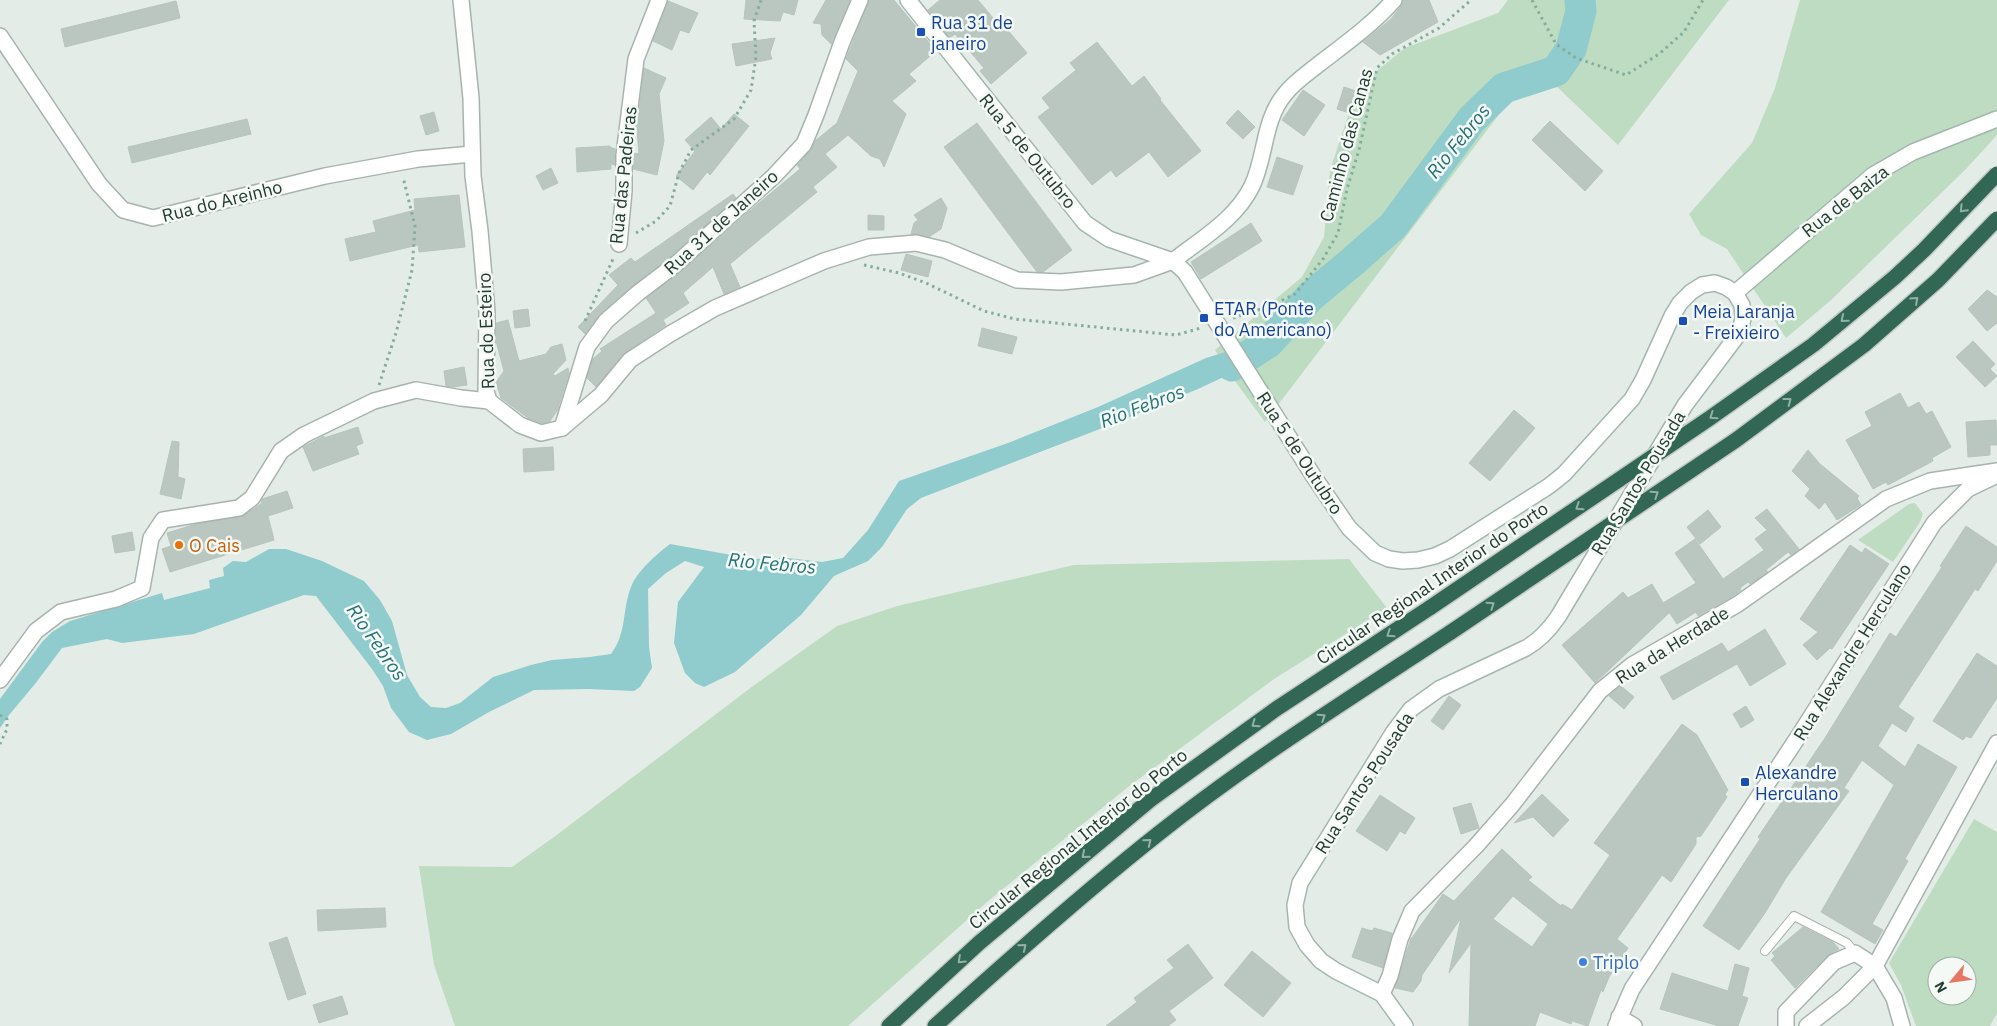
<svg xmlns="http://www.w3.org/2000/svg" width="1997" height="1026" font-family="'IBM Plex Sans',sans-serif">
	<style>
		.green { fill: #bedcc2; fill-rule: evenodd }
		.water { fill: #90cbcd }
		.lines { fill: none; stroke-linecap: round; stroke-linejoin: round }
		.river { stroke: #90cbcd; stroke-width: 31 }
		.building { fill: #b9c7c0; stroke: #b6c5bd; fill-rule: evenodd }
		.lane-casing { stroke: #a7b4ad; stroke-width: 10 }
		.street-casing { stroke: #a7b4ad; stroke-width: 18 }
		.secondary-casing { stroke: #a3b7ae; stroke-width: 18 }
		.highway-casing { stroke: #c2c8c6; stroke-width: 18 }
		.path { stroke: #86ad9c; stroke-width: 3; stroke-dasharray: 2.5 4; stroke-linecap: butt }
		.lane { stroke: #fff; stroke-width: 8 }
		.street { stroke: #fff; stroke-width: 15 }
		.secondary { stroke: #fff; stroke-width: 15 }
		.highway { stroke: #326755; stroke-width: 15 }
		.highway-bridge-casing { stroke: #c2c8c6; stroke-width: 18; stroke-linecap: butt }
		.highway-bridge { stroke: #326755; stroke-width: 15 }
		.oneway { stroke: #93b0a6 }
		.transit-dot { fill: #1a4fb4; stroke: #f4f9f6; stroke-width: 2 }
		.food-dot { fill: #e8710a; stroke: #f4f9f6; stroke-width: 2 }
		.shop-dot { fill: #3f7fe0; stroke: #f4f9f6; stroke-width: 2 }
		.labels { text-anchor: middle; dominant-baseline: central; stroke-width: 5; stroke-linejoin: round; paint-order: stroke }
		.transit-label { font-size: 18px; fill: #164399; stroke: #f4f9f6; text-anchor: start }
		.street-label { font-size: 18px; fill: #243c33; stroke: #f4f9f6 }
		.food-label { font-size: 18px; fill: #c56008; stroke: #f4f9f6; text-anchor: start }
		.shop-label { font-size: 18px; fill: #366cbe; stroke: #f4f9f6; text-anchor: start }
		.water-label { font-size: 19px; font-style: italic; fill: #237174; stroke: #f4f9f6 }
	</style>
	<rect width="100%" height="100%" fill="#e4ece7"/>
	<g class="green">
		<path d="M 1508,0 L 1729,0 L 1618,145 L 1554,84 L 1529,75 L 1265,422 L 1227,370 L 1215,350 L 1302,277 L 1324,237 L 1330,170 L 1358,86 L 1405,48 L 1498,13 Z"/>
		<path d="M 1800,0 L 1997,0 L 1997,135 L 1966,169 L 1830,301 L 1786,338 L 1727,249 L 1701,235 L 1689,214 L 1752,143 L 1775,88 Z"/>
		<path d="M 1915,503 L 1923,514 L 1920,522 L 1893,562 L 1858,540 L 1909,504 Z"/>
		<path d="M 1349,559 L 1387,608 L 1274,679 L 1128,787 L 986,903 L 848,1026 L 455,1026 L 434,965 L 419,866 L 512,867 L 554,837 L 753,686 L 837,626 L 897,606 L 1074,565 Z"/>
		<path d="M 1974,819 L 1997,832 L 1997,1013 L 1990,1026 L 1916,1026 L 1901,985 L 1889,963 ZM 1937,966 L 1967,966 L 1967,996 L 1937,996 Z"/>
	</g>
	<path class="water" d="M 1259,342 L 1268,343 L 1266,349 L 1230,374 L 1198,389 L 1105,427 L 921,498 L 907,509 L 882,547 L 868,561 L 834,576 L 801,615 L 765,646 L 735,672 L 704,687 L 695,683 L 685,673 L 674,643 L 678,602 L 704,567 L 685,561 L 666,573 L 648,589 L 649,647 L 652,668 L 640,687 L 634,691 L 589,689 L 534,690 L 489,712 L 451,734 L 427,740 L 409,732 L 391,708 L 383,686 L 372,669 L 316,596 L 304,595 L 194,634 L 122,643 L 107,639 L 62,648 L 35,684 L 9,715 L 0,728 L 0,699 L 42,642 L 52,632 L 70,621 L 162,593 L 164,600 L 210,588 L 209,580 L 224,576 L 223,568 L 233,561 L 246,562 L 269,549 L 286,549 L 322,561 L 364,581 L 380,600 L 392,621 L 407,675 L 420,697 L 431,707 L 446,708 L 460,703 L 493,677 L 531,665 L 552,660 L 590,657 L 611,654 C 627,633 622,610 631,587 C 637,571 657,554 670,544 L 754,559 L 788,558 L 822,562 L 843,558 L 868,530 L 899,481 L 1008,443 L 1098,407 L 1206,358 Z"/>
	<g class="lines">
		<path class="river" d="M 1232,366 L 1268,343 L 1311,296 L 1352,262 L 1393,226 L 1472,119 L 1504,88 L 1556,71 L 1571,49 L 1581,11 L 1580,0"/>
	</g>
	<g class="building">
		<path d="M 746,0 L 798,0 L 794,15 L 783,12 L 780,21 L 744,19 Z"/>
		<path d="M 826,0 L 850,0 L 831,44 L 822,35 L 821,24 L 813,23 Z"/>
		<path d="M 869,0 L 894,0 L 936,51 L 909,74 L 916,81 L 892,101 L 906,114 L 884,167 L 880,159 L 871,156 L 848,135 L 825,154 L 837,167 L 813,187 L 817,192 L 730,264 L 740,287 L 724,294 L 713,267 L 683,293 L 689,303 L 663,320 L 666,325 L 623,354 L 596,387 L 587,378 L 593,359 L 602,351 L 600,349 L 656,313 L 646,298 L 682,271 L 747,213 L 800,169 L 797,165 L 811,150 L 815,141 L 837,123 L 858,71 L 846,59 Z"/>
		<path d="M 940,0 L 978,0 L 1003,30 L 1006,28 L 1027,53 L 991,84 L 980,71 L 984,68 L 955,34 L 950,38 L 928,10 Z"/>
		<path d="M 1403,0 L 1429,0 L 1438,22 L 1380,55 L 1363,42 L 1391,19 L 1401,6 Z"/>
		<path d="M 176,1 L 180,18 L 65,47 L 61,29 Z"/>
		<path d="M 668,1 L 698,13 L 689,33 L 680,30 L 672,50 L 653,41 Z"/>
		<path d="M 775,38 L 770,53 L 772,59 L 736,66 L 732,44 Z"/>
		<path d="M 1097,42 L 1132,86 L 1144,76 L 1161,99 L 1160,100 L 1201,151 L 1168,177 L 1149,152 L 1116,177 L 1111,170 L 1092,185 L 1038,117 L 1050,108 L 1042,98 L 1076,70 L 1070,63 Z"/>
		<path d="M 644,68 L 666,78 L 659,94 L 664,141 L 657,175 L 633,169 L 634,153 L 639,154 L 637,130 Z"/>
		<path d="M 1344,87 L 1359,92 L 1352,114 L 1337,109 Z"/>
		<path d="M 1303,90 L 1325,105 L 1304,136 L 1282,120 Z"/>
		<path d="M 1238,110 L 1255,127 L 1243,139 L 1226,123 Z"/>
		<path d="M 434,112 L 439,131 L 426,135 L 420,116 Z"/>
		<path d="M 734,114 L 749,126 L 710,175 L 707,172 L 693,190 L 676,176 L 695,151 L 685,140 L 711,117 L 721,129 Z"/>
		<path d="M 247,119 L 251,134 L 132,163 L 128,147 Z"/>
		<path d="M 1550,121 L 1603,171 L 1585,191 L 1532,140 Z"/>
		<path d="M 977,123 L 1072,250 L 1043,272 L 1037,272 L 944,147 Z"/>
		<path d="M 610,146 L 610,147 L 615,149 L 615,165 L 611,164 L 611,169 L 577,172 L 576,148 Z"/>
		<path d="M 1277,157 L 1303,166 L 1293,195 L 1267,187 Z"/>
		<path d="M 551,168 L 558,183 L 543,190 L 536,176 Z"/>
		<path d="M 733,194 L 736,198 L 670,257 L 632,286 L 600,314 L 585,334 L 578,327 L 618,285 L 609,275 L 631,258 L 635,262 Z"/>
		<path d="M 459,195 L 465,247 L 419,252 L 418,245 L 350,261 L 345,239 L 376,232 L 373,221 L 415,210 L 414,199 Z"/>
		<path d="M 941,198 L 947,208 L 941,229 L 929,237 L 911,234 L 914,223 L 918,220 L 914,215 Z"/>
		<path d="M 868,215 L 884,216 L 884,230 L 868,230 Z"/>
		<path d="M 1251,223 L 1262,241 L 1201,279 L 1191,262 Z"/>
		<path d="M 906,254 L 932,261 L 928,277 L 901,270 Z"/>
		<path d="M 1987,290 L 1997,297 L 1997,323 L 1987,331 L 1968,309 Z"/>
		<path d="M 528,309 L 530,326 L 515,328 L 513,311 Z"/>
		<path d="M 508,320 L 519,361 L 546,354 L 551,347 L 562,344 L 566,360 L 553,374 L 555,376 L 568,368 L 569,373 L 557,411 L 550,421 L 542,423 L 528,418 L 501,398 L 496,382 L 504,371 L 496,341 L 496,323 Z"/>
		<path d="M 982,328 L 1017,337 L 1012,354 L 978,346 Z"/>
		<path d="M 1973,341 L 1995,364 L 1990,369 L 1997,376 L 1985,387 L 1956,357 Z"/>
		<path d="M 464,367 L 467,385 L 453,387 L 446,386 L 444,371 Z"/>
		<path d="M 1900,393 L 1908,408 L 1919,402 L 1926,414 L 1932,411 L 1951,447 L 1932,458 L 1933,461 L 1888,485 L 1886,482 L 1873,489 L 1846,440 L 1872,426 L 1865,412 Z"/>
		<path d="M 1514,410 L 1535,428 L 1490,481 L 1469,463 Z"/>
		<path d="M 1996,420 L 1997,445 L 1990,445 L 1990,455 L 1968,457 L 1966,422 Z"/>
		<path d="M 358,427 L 363,443 L 356,446 L 359,454 L 313,471 L 303,447 L 324,436 L 324,438 Z"/>
		<path d="M 172,441 L 179,442 L 178,477 L 185,479 L 181,499 L 160,494 Z"/>
		<path d="M 553,447 L 554,470 L 524,472 L 523,449 Z"/>
		<path d="M 1808,450 L 1820,464 L 1859,496 L 1857,498 L 1861,505 L 1837,520 L 1825,502 L 1819,509 L 1805,496 L 1810,489 L 1792,471 Z"/>
		<path d="M 287,491 L 293,508 L 268,516 L 274,540 L 170,572 L 162,549 L 171,546 L 167,533 L 196,524 L 241,517 L 261,504 L 262,499 Z"/>
		<path d="M 1767,509 L 1799,549 L 1791,555 L 1788,552 L 1766,570 L 1768,572 L 1750,584 L 1748,582 L 1740,588 L 1741,590 L 1733,596 L 1698,616 L 1696,612 L 1677,624 L 1663,603 L 1696,583 L 1675,553 L 1695,539 L 1723,579 L 1764,550 L 1755,539 L 1767,530 L 1755,518 Z"/>
		<path d="M 1708,510 L 1721,527 L 1700,544 L 1687,527 Z"/>
		<path d="M 1966,526 L 1997,547 L 1997,561 L 1978,591 L 1975,589 L 1898,707 L 1914,718 L 1906,732 L 1892,723 L 1878,746 L 1905,767 L 1918,744 L 1957,767 L 1905,859 L 1908,861 L 1872,924 L 1883,930 L 1875,944 L 1821,912 L 1894,785 L 1862,760 L 1844,788 L 1849,791 L 1786,878 L 1765,913 L 1739,950 L 1703,926 L 1760,839 L 1758,837 L 1825,738 L 1890,633 L 1896,637 L 1942,567 L 1940,566 Z"/>
		<path d="M 132,532 L 135,550 L 115,553 L 112,536 Z"/>
		<path d="M 1850,545 L 1862,553 L 1865,548 L 1889,564 L 1832,649 L 1830,648 L 1817,660 L 1803,645 L 1818,632 L 1800,619 Z"/>
		<path d="M 1652,584 L 1669,613 L 1595,683 L 1562,645 L 1623,592 L 1628,598 Z"/>
		<path d="M 1765,629 L 1786,664 L 1750,686 L 1737,664 L 1673,700 L 1660,677 L 1722,643 L 1728,652 Z"/>
		<path d="M 1977,653 L 1997,666 L 1997,698 L 1971,738 L 1966,736 L 1963,740 L 1933,721 Z"/>
		<path d="M 1621,686 L 1634,697 L 1624,709 L 1609,696 Z"/>
		<path d="M 1449,696 L 1461,705 L 1443,730 L 1431,721 Z"/>
		<path d="M 1746,706 L 1754,720 L 1741,728 L 1733,714 Z"/>
		<path d="M 1682,724 L 1697,735 L 1728,790 L 1725,794 L 1727,797 L 1701,836 L 1696,837 L 1696,844 L 1671,882 L 1662,875 L 1617,939 L 1628,948 L 1609,977 L 1603,992 L 1601,990 L 1588,1026 L 1572,1021 L 1571,1024 L 1540,1012 L 1535,1026 L 1469,1026 L 1471,943 L 1449,973 L 1461,918 L 1422,975 L 1421,981 L 1413,992 L 1395,988 L 1411,938 L 1412,938 L 1443,894 L 1454,901 L 1502,849 L 1532,877 L 1528,880 L 1561,906 L 1562,904 L 1572,910 L 1610,855 L 1594,843 ZM 1513,896 L 1548,924 L 1532,947 L 1493,919 Z"/>
		<path d="M 1542,794 L 1569,820 L 1553,837 L 1533,817 L 1514,823 Z"/>
		<path d="M 1380,795 L 1415,818 L 1405,834 L 1400,831 L 1387,851 L 1356,831 Z"/>
		<path d="M 1471,803 L 1479,828 L 1461,834 L 1453,808 Z"/>
		<path d="M 385,908 L 386,927 L 318,931 L 317,910 Z"/>
		<path d="M 1803,927 L 1833,942 L 1839,949 L 1828,955 L 1795,988 L 1771,960 L 1775,956 L 1772,953 Z"/>
		<path d="M 1362,928 L 1372,931 L 1374,928 L 1392,933 L 1383,968 L 1352,957 Z"/>
		<path d="M 287,937 L 306,994 L 288,1000 L 269,943 Z"/>
		<path d="M 1188,944 L 1213,978 L 1169,1011 L 1176,1020 L 1168,1026 L 1106,1026 L 1137,1002 L 1134,998 L 1174,968 L 1167,960 Z"/>
		<path d="M 1252,951 L 1291,983 L 1263,1017 L 1224,985 Z"/>
		<path d="M 1735,964 L 1749,968 L 1742,996 L 1748,998 L 1738,1026 L 1719,1026 L 1660,1009 L 1672,973 L 1728,991 Z"/>
		<path d="M 342,996 L 348,1014 L 319,1023 L 313,1005 Z"/>
	</g>
	<g class="lines">
		<defs>
			<path id="lane" d="M 1765,951 L 1794,916 L 1847,943 L 1855,953"/>
			<g id="street">
				<path d="M 461,0 L 471,98 L 473,176 L 480,231 L 487,312 L 486,391 L 489,401"/>
				<path d="M 0,36 L 99,184 L 123,210 L 153,218 L 325,176 L 418,159 L 472,154"/>
				<path d="M 619,244 L 624,191 L 624,155 L 636,59 L 659,0"/>
				<path d="M 489,401 L 520,425 L 541,433 L 562,428 L 601,395 L 630,360 L 670,334 L 715,308 L 824,261 L 869,247 L 916,243 L 945,250 L 1017,280 L 1061,282 L 1134,275 L 1173,261"/>
				<path d="M 562,428 L 587,347 L 606,321 L 638,293 L 676,264 L 774,176 L 804,144 L 816,115 L 842,42 L 860,0"/>
				<path d="M 0,680 L 36,631 L 61,612 L 116,599 L 142,588 L 151,538 L 163,520 L 239,508 L 252,498 L 281,451 L 304,435 L 374,401 L 416,390 L 461,398 L 489,401"/>
				<path d="M 1382,994 L 1390,976 L 1400,939 L 1412,911 L 1476,846 L 1512,805 L 1600,691 L 1632,665 L 1738,604 L 1886,499 L 1930,481 L 1997,471"/>
				<path d="M 1619,1017 L 1634,1026"/>
				<path d="M 1616,1026 L 1632,989 L 1800,734 L 1934,523 L 1968,489 L 1993,477"/>
				<path d="M 1786,1026 L 1786,1012 L 1834,962 L 1855,953 L 1875,966 L 1894,998 L 1902,1026"/>
				<path d="M 1807,1026 L 1844,997 L 1875,966 L 1997,743"/>
			</g>
			<g id="secondary">
				<path d="M 908,0 L 1085,223 L 1109,239 L 1173,261 L 1185,272 L 1314,477 L 1349,528 L 1375,553 L 1389,559 L 1403,561 L 1418,560 L 1435,556 L 1450,549 L 1549,486 L 1564,474 L 1632,399 L 1643,380 L 1672,316 L 1680,303 L 1691,292 L 1702,285 L 1715,283 L 1726,287 L 1735,293 L 1742,305 L 1743,318 L 1740,332 L 1685,405 L 1558,617 C 1549,630 1540,640 1526,648 L 1439,689 L 1411,709 L 1393,733 L 1300,883 L 1295,905 L 1297,927 L 1307,945 L 1321,961 L 1336,971 L 1382,994 L 1405,1026"/>
				<path d="M 1173,261 C 1201,239 1236,219 1252,186 C 1266,157 1263,120 1285,94 C 1294,82 1308,73 1319,64 C 1345,44 1372,25 1394,0"/>
				<path d="M 1735,293 L 1873,175 L 1913,152 L 1997,119"/>
			</g>
			<g id="highway">
				<path d="M 889,1026 L 979,943 L 1150,800 L 1276,709 L 1431,607"/>
				<path d="M 935,1026 C 1008,960 1081,895 1158,834 C 1251,760 1352,697 1451,632"/>
			</g>
		</defs>
		<use href="#lane" class="lane-casing"/>
		<use href="#street" class="street-casing"/>
		<use href="#secondary" class="secondary-casing"/>
		<use href="#highway" class="highway-casing"/>
		<g class="path">
			<path d="M 1532,0 L 1556,44 L 1576,58 L 1626,75 L 1659,54 L 1684,32 L 1703,0"/>
			<path d="M 636,233 L 656,221 L 670,206 L 679,173 L 691,150 L 734,119 L 751,90 L 756,57 L 754,21 L 761,0"/>
			<path d="M 864,265 L 899,273 L 926,283 L 984,311 L 1015,319 L 1176,335 L 1201,328"/>
			<path d="M 1233,318 L 1270,306 L 1295,294 L 1323,259 L 1338,233 L 1347,189 L 1359,150 L 1377,68 L 1392,54 L 1439,28 L 1471,0"/>
			<path d="M 585,321 L 613,259"/>
			<path d="M 379,385 L 396,333 L 412,270 L 415,226 L 403,177"/>
			<path d="M 0,715 L 7,719 L 7,729 L 0,744"/>
		</g>
		<use href="#lane" class="lane"/>
		<use href="#street" class="street"/>
		<use href="#secondary" class="secondary"/>
		<use href="#highway" class="highway"/>
		<defs>
			<g id="highway-bridge">
				<path d="M 1431,607 L 1710,418 L 1813,345 L 1895,277 L 1924,250 L 1997,174"/>
				<path d="M 1451,632 L 1736,440 L 1864,345 L 1938,280 L 1997,219"/>
			</g>
		</defs>
		<use href="#highway-bridge" class="highway-bridge-casing"/>
		<use href="#highway-bridge" class="highway-bridge"/>
	</g>
	<defs><path id="oneway-chevron" d="M-2-3.5L2.5 0L-2 3.5" fill="none" stroke-width="1.6" stroke-linecap="round" stroke-linejoin="round" transform="scale(1.25)"/></defs>
	<g class="oneway">
		<use href="#oneway-chevron" transform="translate(1963 209) rotate(134)"/>
		<use href="#oneway-chevron" transform="translate(1915 300) rotate(-42)"/>
		<use href="#oneway-chevron" transform="translate(1844 319) rotate(140)"/>
		<use href="#oneway-chevron" transform="translate(1788 401) rotate(-37)"/>
		<use href="#oneway-chevron" transform="translate(1713 416) rotate(145)"/>
		<use href="#oneway-chevron" transform="translate(1655 494) rotate(-34)"/>
		<use href="#oneway-chevron" transform="translate(1579 507) rotate(146)"/>
		<use href="#oneway-chevron" transform="translate(1491 605) rotate(-34)"/>
		<use href="#oneway-chevron" transform="translate(1390 634) rotate(146)"/>
		<use href="#oneway-chevron" transform="translate(1322 717) rotate(-33)"/>
		<use href="#oneway-chevron" transform="translate(1255 724) rotate(145)"/>
		<use href="#oneway-chevron" transform="translate(1148 842) rotate(-39)"/>
		<use href="#oneway-chevron" transform="translate(1085 855) rotate(140)"/>
		<use href="#oneway-chevron" transform="translate(1023 947) rotate(-40)"/>
		<use href="#oneway-chevron" transform="translate(961 960) rotate(137)"/>
	</g>
	<g class="transit-dot">
		<rect x="916" y="27" width="10" height="10" rx="2.5"/>
		<rect x="1199" y="313" width="10" height="10" rx="2.5"/>
		<rect x="1678" y="316" width="10" height="10" rx="2.5"/>
		<rect x="1740" y="777" width="10" height="10" rx="2.5"/>
	</g>
	<circle class="food-dot" cx="179" cy="545" r="5"/>
	<circle class="shop-dot" cx="1583" cy="962" r="5"/>
	<g class="labels">
		<g class="transit-label">
			<text x="931" y="22">Rua 31 de<tspan x="931" dy="21">janeiro</tspan></text>
			<text x="1214" y="308">ETAR (Ponte<tspan x="1214" dy="21">do Americano)</tspan></text>
			<text x="1693" y="311">Meia Laranja<tspan x="1693" dy="21">- Freixieiro</tspan></text>
			<text x="1755" y="772">Alexandre<tspan x="1755" dy="21">Herculano</tspan></text>
		</g>
		<g class="street-label">
			<text transform="translate(1346 145) rotate(-75)">Caminho das Canas</text>
			<text transform="translate(1028 151) rotate(51)">Rua 5 de Outubro</text>
			<text transform="translate(623 175) rotate(-84)">Rua das Padeiras</text>
			<text transform="translate(222 201) rotate(-14)">Rua do Areinho</text>
			<text transform="translate(1845 201) rotate(-38)">Rua de Baiza</text>
			<text transform="translate(721 222) rotate(-42)">Rua 31 de Janeiro</text>
			<text transform="translate(486 331) rotate(-92)">Rua do Esteiro</text>
			<text transform="translate(1300 453) rotate(57)">Rua 5 de Outubro</text>
			<text transform="translate(1638 483) rotate(-59)">Rua Santos Pousada</text>
			<text transform="translate(1432 583) rotate(-34)">Circular Regional Interior do Porto</text>
			<text transform="translate(1672 645) rotate(-32)">Rua da Herdade</text>
			<text transform="translate(1852 652) rotate(-58)">Rua Alexandre Herculano</text>
			<text transform="translate(1364 783) rotate(-57)">Rua Santos Pousada</text>
			<text transform="translate(1078 839) rotate(-39)">Circular Regional Interior do Porto</text>
		</g>
		<g class="food-label">
			<text x="189" y="545">O Cais</text>
		</g>
		<g class="shop-label">
			<text x="1593" y="962">Triplo</text>
		</g>
		<g class="water-label">
			<text transform="translate(1458 141) rotate(-51)">Rio Febros</text>
			<text transform="translate(1142 406) rotate(-21)">Rio Febros</text>
			<text transform="translate(772 563) rotate(5)">Rio Febros</text>
			<text transform="translate(377 642) rotate(55)">Rio Febros</text>
		</g>
	</g>
	<g transform="translate(1952 981) rotate(241)"><circle r="24" fill="#f4f9f6" stroke="#a1ada8"/>
	<path d="M0-4L9 19L0 12L-9 19Z" fill="#e87666"/>
	<text y="-8" font-size="14" font-weight="bold" text-anchor="middle" fill="#243c33">N</text>
	</g>
</svg>
